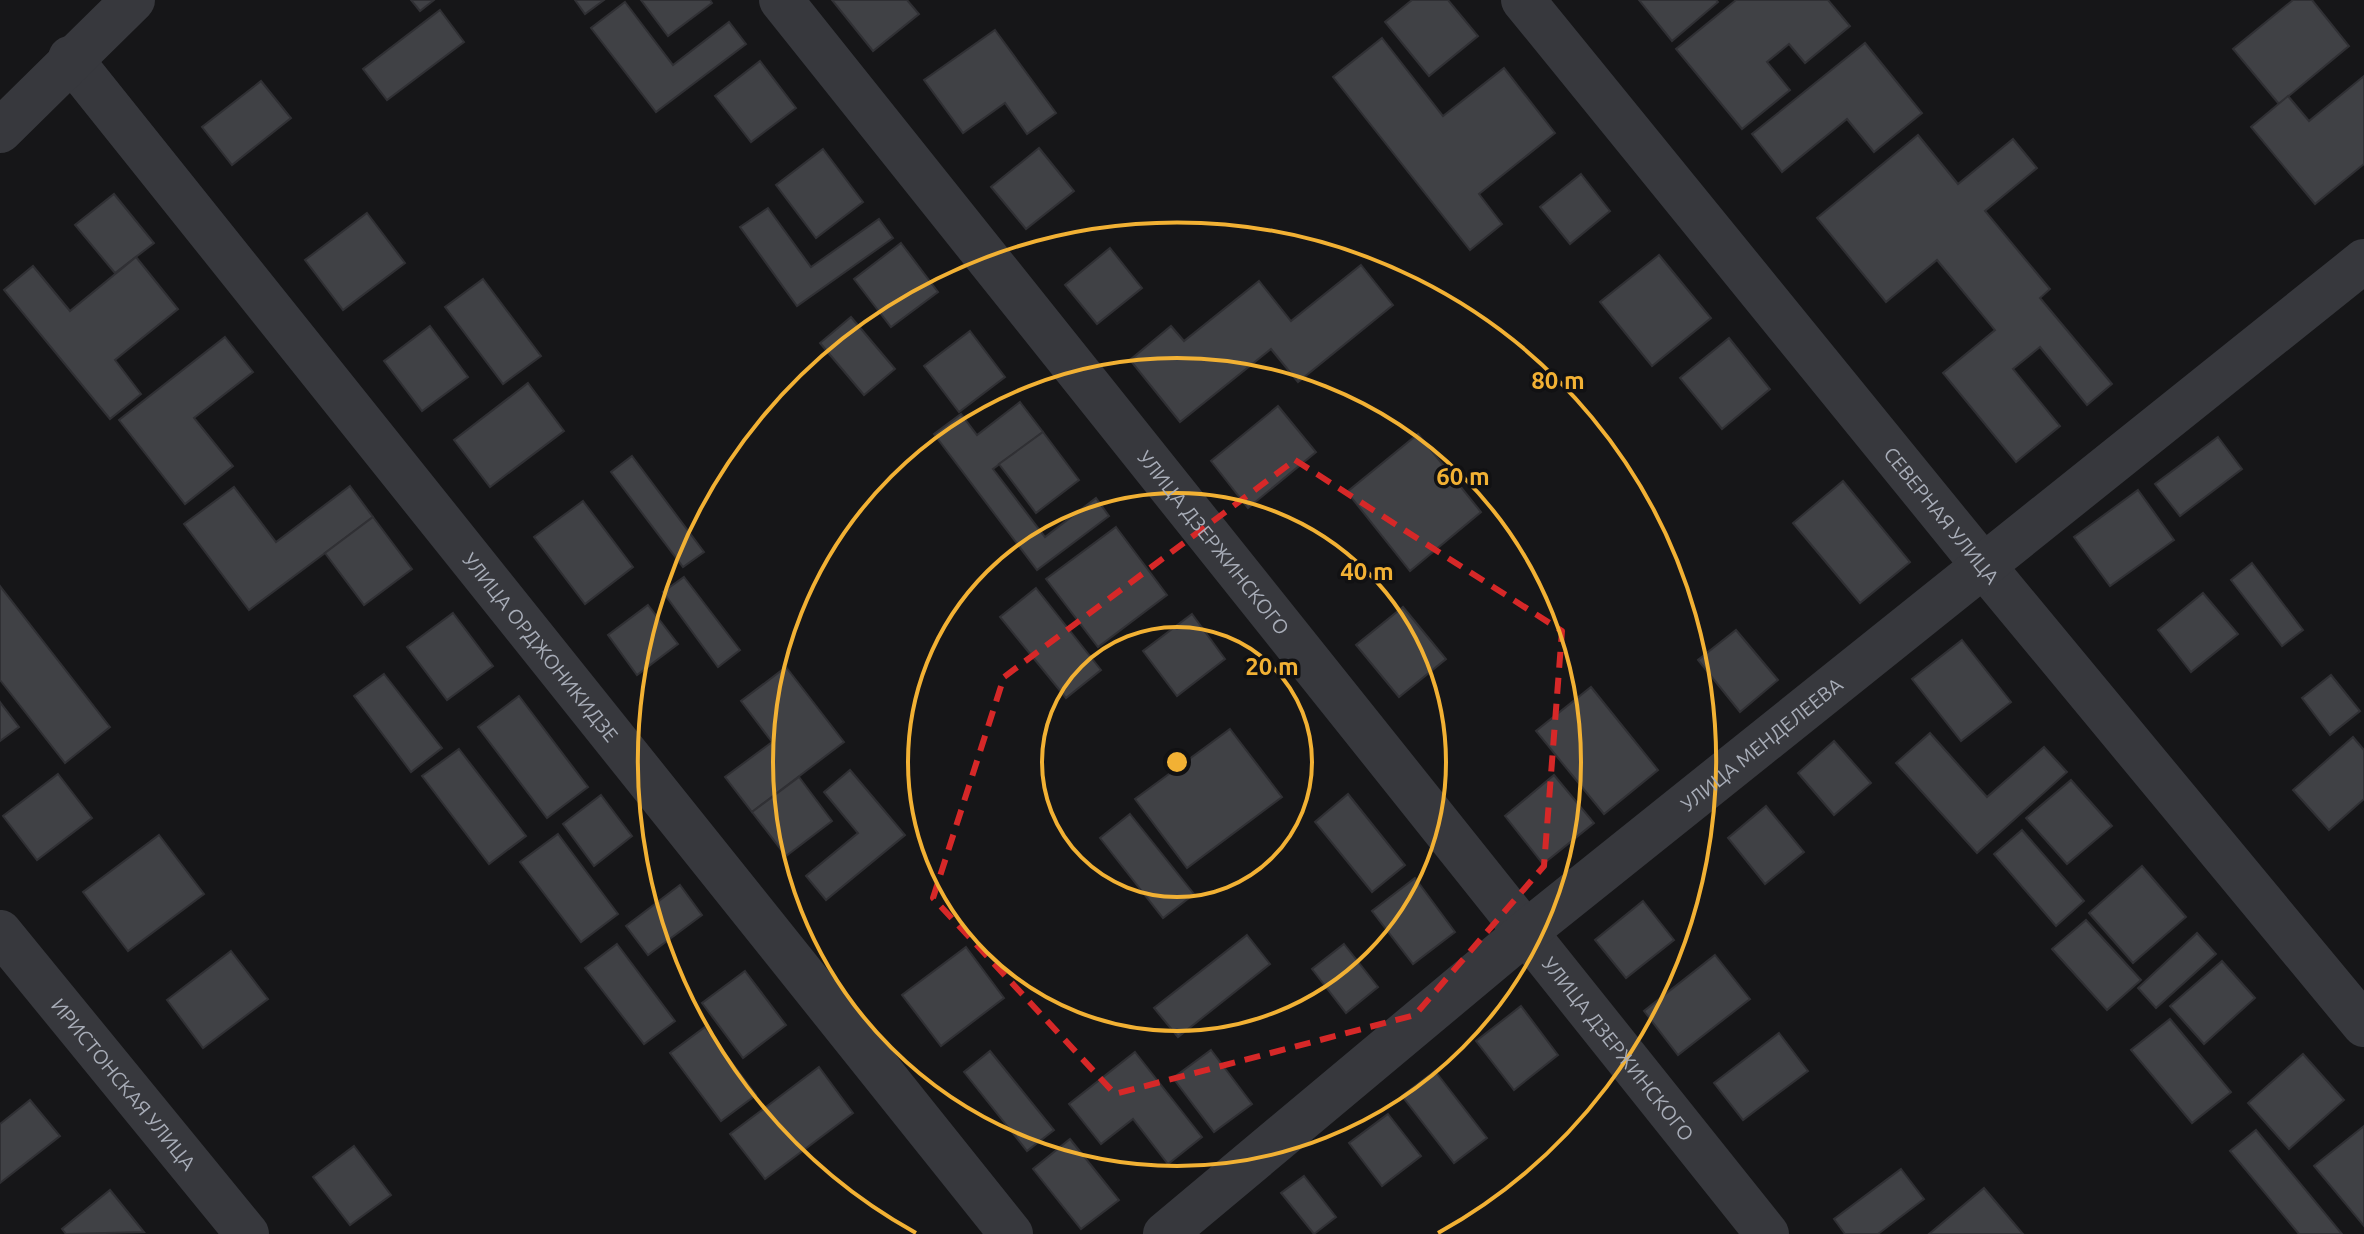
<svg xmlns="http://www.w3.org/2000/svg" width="2364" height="1234" font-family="Ubuntu,sans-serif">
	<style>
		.building { fill: #404145; stroke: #303034; stroke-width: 2 }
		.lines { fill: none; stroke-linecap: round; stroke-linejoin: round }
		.street { stroke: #37383d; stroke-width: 44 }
		.marked { fill: none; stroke: #d62828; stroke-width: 6; stroke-dasharray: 16 10; stroke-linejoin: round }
		.ring { fill: none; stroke: #f2b134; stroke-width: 4 }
		.labels { text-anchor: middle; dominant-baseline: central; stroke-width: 7; stroke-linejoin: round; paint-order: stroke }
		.street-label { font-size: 20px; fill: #a8adb8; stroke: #111113 }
		.centre { fill: #f2b134; stroke: #111113; stroke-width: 4 }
		.ring-label { font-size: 24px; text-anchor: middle; font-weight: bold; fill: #f2b134; stroke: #111113; stroke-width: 7; stroke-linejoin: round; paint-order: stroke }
	</style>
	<rect width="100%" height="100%" fill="#161618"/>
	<g class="building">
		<path d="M 411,0 L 434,0 L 420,11 Z"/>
		<path d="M 575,0 L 604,0 L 585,14 Z"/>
		<path d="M 641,0 L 710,0 L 712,3 L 668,36 Z"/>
		<path d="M 832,0 L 907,0 L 919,14 L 873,51 Z"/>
		<path d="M 1412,0 L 1448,0 L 1478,36 L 1429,76 L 1385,22 Z"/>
		<path d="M 1639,0 L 1716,0 L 1718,2 L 1672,41 Z"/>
		<path d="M 1736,0 L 1828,0 L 1850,26 L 1805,63 L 1789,44 L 1767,62 L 1790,90 L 1742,129 L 1676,49 Z"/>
		<path d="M 2293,0 L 2312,0 L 2349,46 L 2279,104 L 2233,49 Z"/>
		<path d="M 625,2 L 673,65 L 729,22 L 746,44 L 656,112 L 591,28 Z"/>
		<path d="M 440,10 L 464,42 L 387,100 L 363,69 Z"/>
		<path d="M 995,30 L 1056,113 L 1027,134 L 1005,103 L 963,133 L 924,80 Z"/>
		<path d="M 1382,38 L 1443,116 L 1504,68 L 1555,133 L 1479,194 L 1502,224 L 1470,250 L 1333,77 Z"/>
		<path d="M 1865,43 L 1922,113 L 1874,152 L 1847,119 L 1782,172 L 1752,134 Z"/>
		<path d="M 760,61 L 796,108 L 751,142 L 715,96 Z"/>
		<path d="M 2364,76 L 2364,164 L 2315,204 L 2251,127 L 2288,96 L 2309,121 Z"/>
		<path d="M 261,81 L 291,118 L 232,165 L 202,127 Z"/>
		<path d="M 1918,135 L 1958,184 L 2013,139 L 2037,168 L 1985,211 L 2050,289 L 2040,298 L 2112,384 L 2087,405 L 2040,347 L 2013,369 L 2060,426 L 2016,462 L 1943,373 L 1995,330 L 1937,260 L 1886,302 L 1817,218 Z"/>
		<path d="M 1039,148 L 1074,191 L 1026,229 L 991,187 Z"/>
		<path d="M 823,149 L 863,202 L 816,238 L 776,185 Z"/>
		<path d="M 1581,174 L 1610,211 L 1570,244 L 1540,207 Z"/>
		<path d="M 114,194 L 154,243 L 115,273 L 75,225 Z"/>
		<path d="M 768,208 L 811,267 L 879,219 L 893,238 L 797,306 L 740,227 Z"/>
		<path d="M 367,213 L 405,263 L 343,310 L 305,260 Z"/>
		<path d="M 901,243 L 938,292 L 891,327 L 854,279 Z"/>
		<path d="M 1110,248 L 1142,288 L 1097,324 L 1065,285 Z"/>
		<path d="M 1659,255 L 1711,318 L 1652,366 L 1600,302 Z"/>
		<path d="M 136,257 L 178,309 L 115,360 L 141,394 L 110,419 L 4,290 L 33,266 L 70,311 Z"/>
		<path d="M 1361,265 L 1393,305 L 1298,382 L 1271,349 L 1180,422 L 1130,360 L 1171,326 L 1184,341 L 1259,281 L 1291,321 Z"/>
		<path d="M 483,279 L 541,356 L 503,384 L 445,307 Z"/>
		<path d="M 851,317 L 895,369 L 864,395 L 820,343 Z"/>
		<path d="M 430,326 L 468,377 L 422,411 L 384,361 Z"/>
		<path d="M 970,331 L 1005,377 L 959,412 L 924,366 Z"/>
		<path d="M 225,337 L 253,372 L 194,418 L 233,466 L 185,504 L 119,420 Z"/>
		<path d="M 1729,338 L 1770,389 L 1722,429 L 1680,378 Z"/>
		<path d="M 528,383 L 564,431 L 490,487 L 454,440 Z"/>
		<path d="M 1020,402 L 1043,432 L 993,469 L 1045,537 L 1096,498 L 1109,516 L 1037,570 L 934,434 L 961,414 L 977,435 Z"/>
		<path d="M 1278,406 L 1316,452 L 1248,508 L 1211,461 Z"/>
		<path d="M 1043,432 L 1079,480 L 1036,513 L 999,464 Z"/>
		<path d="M 1418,434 L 1481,512 L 1410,571 L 1347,492 Z"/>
		<path d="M 2218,437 L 2242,469 L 2180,516 L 2155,484 Z"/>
		<path d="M 632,456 L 704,552 L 683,567 L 611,472 Z"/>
		<path d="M 1843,481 L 1910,562 L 1860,603 L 1793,523 Z"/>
		<path d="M 350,486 L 373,517 L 249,610 L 184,524 L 234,487 L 276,542 Z"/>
		<path d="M 2138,490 L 2174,540 L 2110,586 L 2074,537 Z"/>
		<path d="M 583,501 L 633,567 L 585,604 L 534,537 Z"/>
		<path d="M 373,517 L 412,569 L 364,605 L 325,553 Z"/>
		<path d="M 1116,527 L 1167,595 L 1098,647 L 1046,579 Z"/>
		<path d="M 2252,563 L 2303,630 L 2282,646 L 2231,580 Z"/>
		<path d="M 684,577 L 740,650 L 718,667 L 663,592 Z"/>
		<path d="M 0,586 L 110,727 L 65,763 L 0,680 Z"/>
		<path d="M 1036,588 L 1101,670 L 1066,698 L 1000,617 Z"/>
		<path d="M 2203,593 L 2238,634 L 2191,672 L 2158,630 Z"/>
		<path d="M 648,605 L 678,644 L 637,675 L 608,635 Z"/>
		<path d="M 1403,607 L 1446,659 L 1399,697 L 1356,645 Z"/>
		<path d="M 453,613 L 493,666 L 447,700 L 407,647 Z"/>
		<path d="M 1192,614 L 1225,659 L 1177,696 L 1143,651 Z"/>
		<path d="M 1736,630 L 1778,680 L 1740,712 L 1698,660 Z"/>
		<path d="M 1962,640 L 2011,702 L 1961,741 L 1912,679 Z"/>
		<path d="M 786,667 L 844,742 L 752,812 L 725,777 L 772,742 L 741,701 Z"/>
		<path d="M 384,674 L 442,748 L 411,772 L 354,696 Z"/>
		<path d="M 2331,675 L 2360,711 L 2330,735 L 2302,698 Z"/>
		<path d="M 1591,687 L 1658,770 L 1604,814 L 1536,731 Z"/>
		<path d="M 519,696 L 588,787 L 547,818 L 478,727 Z"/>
		<path d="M 0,702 L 19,727 L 0,741 Z"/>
		<path d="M 1230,729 L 1282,797 L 1187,868 L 1135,799 Z"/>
		<path d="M 1930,733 L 1987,797 L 2044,747 L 2067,772 L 1977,853 L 1896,763 Z"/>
		<path d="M 2353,737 L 2364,750 L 2364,799 L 2329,830 L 2293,790 Z"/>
		<path d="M 1834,741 L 1871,783 L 1834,815 L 1798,773 Z"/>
		<path d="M 459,749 L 526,836 L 489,864 L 422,776 Z"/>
		<path d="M 850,770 L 905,835 L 826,900 L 806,876 L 858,833 L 824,792 Z"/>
		<path d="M 58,774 L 92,818 L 37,860 L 3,816 Z"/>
		<path d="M 1554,775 L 1594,823 L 1543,864 L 1505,816 Z"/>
		<path d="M 799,777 L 832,821 L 786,856 L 752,812 Z"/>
		<path d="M 2071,780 L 2112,826 L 2067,864 L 2026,818 Z"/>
		<path d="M 1348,794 L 1405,865 L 1372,892 L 1315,822 Z"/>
		<path d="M 601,795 L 632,836 L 594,866 L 563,824 Z"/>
		<path d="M 1766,806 L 1804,852 L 1765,884 L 1728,838 Z"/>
		<path d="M 1130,814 L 1194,894 L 1163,918 L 1100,838 Z"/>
		<path d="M 2022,830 L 2084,901 L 2056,926 L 1994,854 Z"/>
		<path d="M 558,834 L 618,914 L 581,942 L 520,862 Z"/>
		<path d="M 159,835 L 204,894 L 128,951 L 83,892 Z"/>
		<path d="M 2142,866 L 2186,917 L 2133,963 L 2089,913 Z"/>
		<path d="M 1415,878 L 1455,932 L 1413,964 L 1372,911 Z"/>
		<path d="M 680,885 L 702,915 L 648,955 L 626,926 Z"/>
		<path d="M 1643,901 L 1674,940 L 1626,978 L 1595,940 Z"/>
		<path d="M 2086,920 L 2141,980 L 2107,1010 L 2052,949 Z"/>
		<path d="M 2197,933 L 2216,954 L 2156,1008 L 2138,988 Z"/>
		<path d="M 1247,935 L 1270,964 L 1178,1037 L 1154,1008 Z"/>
		<path d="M 617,944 L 675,1021 L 644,1044 L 585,968 Z"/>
		<path d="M 1344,944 L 1378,987 L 1346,1013 L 1312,969 Z"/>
		<path d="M 966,947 L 1004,998 L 941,1046 L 902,995 Z"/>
		<path d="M 231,951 L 268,999 L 203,1048 L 167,1000 Z"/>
		<path d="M 1715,955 L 1750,999 L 1678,1055 L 1644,1011 Z"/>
		<path d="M 2222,961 L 2255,998 L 2204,1044 L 2170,1006 Z"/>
		<path d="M 745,971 L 786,1025 L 743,1058 L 702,1003 Z"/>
		<path d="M 1521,1006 L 1558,1055 L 1514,1090 L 1476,1041 Z"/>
		<path d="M 2170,1019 L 2231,1092 L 2192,1123 L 2131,1050 Z"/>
		<path d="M 705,1027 L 756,1095 L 721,1121 L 670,1053 Z"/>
		<path d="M 1779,1033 L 1808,1071 L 1743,1120 L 1714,1083 Z"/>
		<path d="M 1211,1050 L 1252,1104 L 1214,1132 L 1173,1078 Z"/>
		<path d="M 990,1051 L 1054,1130 L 1027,1151 L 964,1072 Z"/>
		<path d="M 1135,1052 L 1202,1137 L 1168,1164 L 1133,1119 L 1101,1144 L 1069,1104 Z"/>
		<path d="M 2303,1054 L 2344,1100 L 2289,1149 L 2248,1103 Z"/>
		<path d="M 819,1067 L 853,1113 L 765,1179 L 730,1134 Z"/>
		<path d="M 1435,1071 L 1487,1138 L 1454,1163 L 1402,1096 Z"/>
		<path d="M 30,1100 L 60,1136 L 0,1183 L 0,1124 Z"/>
		<path d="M 1388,1114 L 1421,1156 L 1382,1186 L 1349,1143 Z"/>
		<path d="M 2364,1126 L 2364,1226 L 2314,1166 Z"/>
		<path d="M 2256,1130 L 2342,1234 L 2299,1234 L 2230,1151 Z"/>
		<path d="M 1070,1139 L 1119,1200 L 1081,1229 L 1033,1169 Z"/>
		<path d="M 354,1146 L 391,1195 L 350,1225 L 313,1177 Z"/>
		<path d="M 1901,1169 L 1924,1199 L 1878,1234 L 1845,1234 L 1834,1219 Z"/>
		<path d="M 1304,1176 L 1336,1217 L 1314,1234 L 1281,1193 Z"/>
		<path d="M 1984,1188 L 2023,1234 L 1929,1234 Z"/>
		<path d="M 110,1190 L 144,1232 L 66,1234 L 62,1229 Z"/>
	</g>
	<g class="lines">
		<g class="street">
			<path id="s1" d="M 781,0 L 1767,1234"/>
			<path id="s2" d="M 1523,0 L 1982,564 L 2364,1025"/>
			<path id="s3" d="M 70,58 L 1011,1234"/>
			<path d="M 0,131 L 133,0"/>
			<path id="s4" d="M 0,932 L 247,1234"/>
			<path id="s5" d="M 1165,1234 L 1526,932 L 2364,261"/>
		</g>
	</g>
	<path class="marked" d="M 1295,460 L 1562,631 L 1544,866 L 1415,1015 L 1115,1094 L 933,898 L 1004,677 Z"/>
	<g class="ring">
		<circle cx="1177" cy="762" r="135"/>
		<circle cx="1177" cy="762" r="269"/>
		<circle cx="1177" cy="762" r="404"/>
		<path d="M916 1233A539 539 0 1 1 1438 1233"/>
	</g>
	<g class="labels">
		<g class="street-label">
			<text stroke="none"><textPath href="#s2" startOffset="664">СЕВЕРНАЯ УЛИЦА</textPath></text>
			<text stroke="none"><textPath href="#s1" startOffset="694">УЛИЦА ДЗЕРЖИНСКОГО</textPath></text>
			<text stroke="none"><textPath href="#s3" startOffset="754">УЛИЦА ОРДЖОНИКИДЗЕ</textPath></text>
			<text stroke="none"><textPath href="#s5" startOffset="772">УЛИЦА МЕНДЕЛЕЕВА</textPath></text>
			<text stroke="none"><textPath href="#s1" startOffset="1342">УЛИЦА ДЗЕРЖИНСКОГО</textPath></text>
			<text stroke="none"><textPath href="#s4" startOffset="196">ИРИСТОНСКАЯ УЛИЦА</textPath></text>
		</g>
	</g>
	<circle cx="1177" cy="762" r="12" class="centre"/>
	<g class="ring-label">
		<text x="1558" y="389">80 m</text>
		<text x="1463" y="485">60 m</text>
		<text x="1367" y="580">40 m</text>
		<text x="1272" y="675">20 m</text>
	</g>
</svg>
